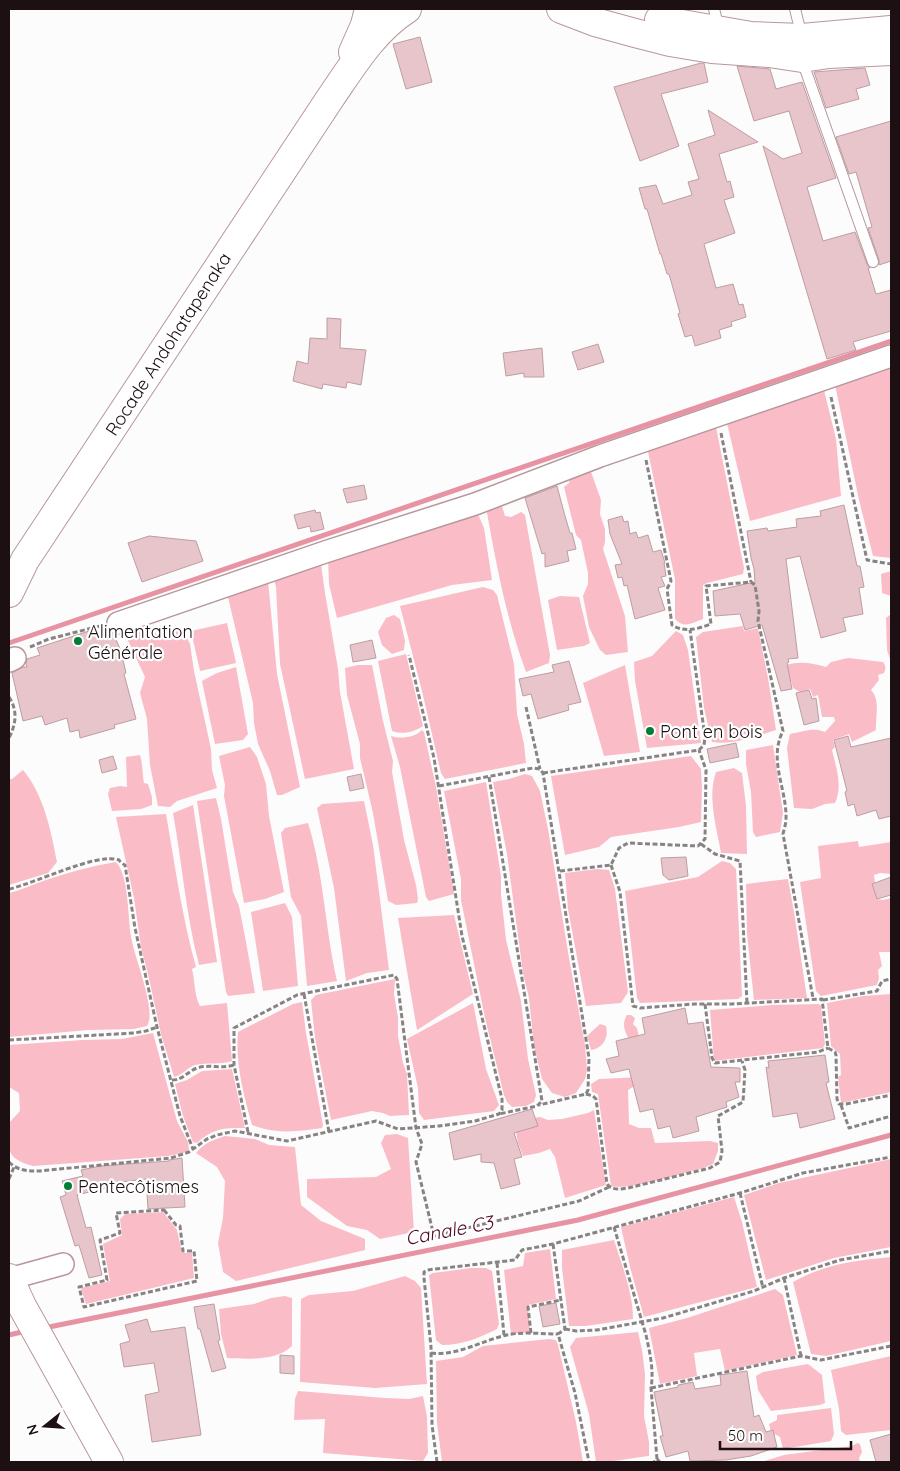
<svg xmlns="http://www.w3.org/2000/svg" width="900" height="1471" font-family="Quicksand,sans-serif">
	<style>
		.green { fill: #fabcc6 }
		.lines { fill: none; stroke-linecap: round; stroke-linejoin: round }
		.stream { stroke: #e793a3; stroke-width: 5 }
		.building { fill: #e7c5ca; stroke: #be9da2 }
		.lane-casing { stroke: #b7979c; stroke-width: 12 }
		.street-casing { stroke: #b7979c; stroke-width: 24 }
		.secondary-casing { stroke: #b7979c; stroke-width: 30 }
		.path { stroke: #888283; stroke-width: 3; stroke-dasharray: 5 2.5; stroke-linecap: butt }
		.lane { stroke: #fff; stroke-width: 10 }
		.street { stroke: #fff; stroke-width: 21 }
		.secondary { stroke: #fff; stroke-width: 28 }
		.poi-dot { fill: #027d35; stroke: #fff; stroke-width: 2 }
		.labels { text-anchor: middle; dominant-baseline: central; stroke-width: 4.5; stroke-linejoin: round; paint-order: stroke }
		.street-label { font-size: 18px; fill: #1c1012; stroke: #fff }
		.poi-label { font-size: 18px; fill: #1c1012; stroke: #fff; text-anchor: start }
		.water-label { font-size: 19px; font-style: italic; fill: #520621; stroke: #fff }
	</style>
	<rect width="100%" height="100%" fill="#fcfcfc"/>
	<g class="green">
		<path d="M 891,362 L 891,558 L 873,556 L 859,500 L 834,380 Z"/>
		<path d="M 823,386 L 836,439 L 841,496 L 750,521 L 726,419 Z"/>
		<path d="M 715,422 L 744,568 L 743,574 L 707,583 L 703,585 L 703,619 C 692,623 684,629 675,619 L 675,579 L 647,447 Z"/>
		<path d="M 590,469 L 601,500 L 600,514 L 605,529 L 605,542 L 603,549 L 625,616 L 628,652 L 606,655 L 600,650 L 589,627 L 583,596 L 588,584 L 588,573 L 581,540 L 576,535 L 564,487 L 569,483 L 570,477 Z"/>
		<path d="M 501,503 L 505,516 L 511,517 L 521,512 L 525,515 L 550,655 L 549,663 L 526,672 C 506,618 496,563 486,507 Z"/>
		<path d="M 477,512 L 484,528 L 492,580 L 452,585 L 337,618 L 329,584 L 328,558 Z"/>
		<path d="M 320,557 L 325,593 L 338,669 L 340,692 L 354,769 L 305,779 L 280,664 L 276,587 L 272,571 Z"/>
		<path d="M 891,571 L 891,596 L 882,593 L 881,574 Z"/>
		<path d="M 268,581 L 277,674 L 300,787 L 282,795 L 277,795 L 270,771 L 258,744 L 254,723 L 253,703 L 227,593 Z"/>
		<path d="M 483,587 L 493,590 L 497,595 L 514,664 L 517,714 L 524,744 L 526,763 L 445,779 L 441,773 L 422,691 L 400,606 Z"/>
		<path d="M 560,596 L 579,597 L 590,643 L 584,646 L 557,650 L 548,600 Z"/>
		<path d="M 891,614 L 891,662 L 887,650 L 886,618 Z"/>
		<path d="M 394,615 L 400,619 L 405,641 L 404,650 L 392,654 L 382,645 L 378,632 L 386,618 Z"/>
		<path d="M 147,623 L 156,634 L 176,630 L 184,632 L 190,644 L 194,671 L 211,749 L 212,770 L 217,788 L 177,801 L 170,807 L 158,806 L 150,765 L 147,719 L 140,693 L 145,677 L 124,632 Z"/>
		<path d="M 227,623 L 236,663 L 200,671 L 191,631 Z"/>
		<path d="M 743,626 L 744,631 L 758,628 L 768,678 L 776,730 C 755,737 734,745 712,742 L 704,708 L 696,637 L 703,632 Z"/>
		<path d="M 676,631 L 683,635 L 688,650 L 701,743 L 647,748 L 635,681 L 634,662 L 652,656 Z"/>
		<path d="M 406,654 L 423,726 C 414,732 403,735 392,731 L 378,661 Z"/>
		<path d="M 848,658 L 883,662 C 886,666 886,668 884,673 L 878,675 L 879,680 L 871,690 C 881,701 875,717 876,730 L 852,742 L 849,734 L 833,740 L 835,747 L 832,750 C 836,767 843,786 835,803 L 825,804 L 812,809 L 794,808 L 787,748 L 790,734 C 803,732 813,727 825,732 L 835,721 L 834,717 L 822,717 L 818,695 L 813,697 L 810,689 L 800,692 L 793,688 L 791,681 L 785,682 L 786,665 C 800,661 812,663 826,667 L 831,662 Z"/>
		<path d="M 358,665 L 372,665 L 383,721 L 393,761 L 392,772 L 404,840 L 416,885 L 418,899 L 417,903 L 396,905 L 388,901 L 373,813 L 360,758 L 360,744 L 347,695 L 345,668 Z"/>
		<path d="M 625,665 L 640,752 L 604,756 L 583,683 Z"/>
		<path d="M 236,667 L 248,734 L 243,740 L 215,744 L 202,681 L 217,673 Z"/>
		<path d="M 422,730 L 424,732 L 436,787 L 454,894 L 429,901 L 426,897 L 400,767 L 391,736 C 401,739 414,738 422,730 Z"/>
		<path d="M 773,745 L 783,813 L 780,832 L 756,837 L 753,832 L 751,792 L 746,764 L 746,750 Z"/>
		<path d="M 250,747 L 257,757 L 266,784 L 269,816 L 284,892 L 265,899 L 244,903 L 224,796 L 225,785 L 219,756 Z"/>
		<path d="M 140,755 C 143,764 142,773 144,783 L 148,784 L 152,797 L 152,805 L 141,809 L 112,811 L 108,794 L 110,788 L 120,786 L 127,787 L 126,757 Z"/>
		<path d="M 691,756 L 701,769 L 702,788 L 701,822 L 679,827 L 611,837 L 599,847 L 565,855 L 551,776 Z"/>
		<path d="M 734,768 L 742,773 L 746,806 L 747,854 L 721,853 C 717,828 707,797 716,772 Z"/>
		<path d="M 23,770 C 44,795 51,831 57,862 L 48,873 L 9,885 L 9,779 L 12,779 Z"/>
		<path d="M 525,774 L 532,776 L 540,791 L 548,829 L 569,958 L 585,1045 L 587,1070 L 585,1079 L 576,1093 L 565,1097 L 552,1093 L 542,1079 L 534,1046 L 529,998 L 523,973 L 507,854 L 493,782 L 509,779 Z"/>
		<path d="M 486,782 L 501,876 L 501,894 L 506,940 L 521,1001 L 528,1059 L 536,1095 L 534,1102 L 526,1106 L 512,1107 L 507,1102 L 504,1095 L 485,1018 L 461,900 L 461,879 L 444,791 Z"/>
		<path d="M 216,798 L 221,819 L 233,892 L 239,906 L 246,942 L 255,993 L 228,996 L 226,992 L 197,801 Z"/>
		<path d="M 364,801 L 373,845 L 389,970 L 367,973 L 346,981 L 334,888 L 317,808 L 322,804 Z"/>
		<path d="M 193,805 L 217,962 L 199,965 C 186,915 182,863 173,813 Z"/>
		<path d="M 166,814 C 175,865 182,917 196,967 L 192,969 C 195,981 194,995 200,1006 L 227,1003 L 232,1061 C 220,1065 207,1062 195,1065 C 187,1068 183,1075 174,1077 L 161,1034 L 148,974 L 141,947 L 134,898 L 116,817 Z"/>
		<path d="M 308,823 C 324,874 325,929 337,981 L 307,986 L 301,916 L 291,897 L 281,833 L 285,828 Z"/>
		<path d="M 858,841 L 859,847 L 891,842 L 891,874 L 880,873 L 874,875 L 877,899 L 883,900 L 891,898 L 891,952 L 879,952 L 882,966 L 878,970 L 879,978 L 877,985 L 821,996 L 816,991 L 800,882 L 821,878 L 818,846 Z"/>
		<path d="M 722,861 L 730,863 L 736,869 L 742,996 L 738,999 L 640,1003 L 637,998 L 625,891 L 698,877 Z"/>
		<path d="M 116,862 C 130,877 127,920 132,941 C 135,959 157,1011 147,1026 L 134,1029 L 88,1030 L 9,1037 L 9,893 C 21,890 31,885 43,881 C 67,873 91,866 116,862 Z"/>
		<path d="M 597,869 L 609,870 L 615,889 L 628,992 L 621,1003 L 586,1006 L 568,909 L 565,873 Z"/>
		<path d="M 788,879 L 794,912 L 807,998 L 754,1000 L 747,934 L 746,884 Z"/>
		<path d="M 285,903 L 292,917 L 298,986 L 263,991 L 251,912 Z"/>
		<path d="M 454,915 L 473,994 L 417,1030 L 398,918 Z"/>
		<path d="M 395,979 L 394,994 L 398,1018 L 398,1036 L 403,1063 L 407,1074 L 409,1115 L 390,1116 L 383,1113 L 372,1111 L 331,1120 L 315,1038 L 311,1000 L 316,995 Z"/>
		<path d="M 891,994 L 891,1092 L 841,1103 L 838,1077 L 841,1075 L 840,1054 L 831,1046 L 827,1003 L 863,996 Z"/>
		<path d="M 302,1002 L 306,1033 L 323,1125 L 322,1128 C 295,1132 278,1134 252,1125 C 244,1096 235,1063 238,1032 L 293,1004 Z"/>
		<path d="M 473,1003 L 486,1069 L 499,1105 L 494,1111 L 424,1120 L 419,1113 L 418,1088 L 407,1039 Z"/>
		<path d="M 819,1004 L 821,1006 L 825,1044 L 823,1048 L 714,1061 L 710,1010 L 772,1005 Z"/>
		<path d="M 627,1015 L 631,1015 L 635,1018 L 633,1024 L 637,1028 L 639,1037 L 630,1041 C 625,1032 621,1025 627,1015 Z"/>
		<path d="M 600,1024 L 606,1026 C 609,1038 603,1048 591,1050 L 587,1036 Z"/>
		<path d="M 153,1033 L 177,1121 L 188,1142 L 189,1150 L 183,1153 L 168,1156 L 33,1166 C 4,1158 9,1149 9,1123 L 20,1111 L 19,1093 L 9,1087 L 9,1045 L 83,1040 L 122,1039 Z"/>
		<path d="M 232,1069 L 245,1128 C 223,1128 214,1128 197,1143 L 193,1142 L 183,1116 L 175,1084 L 187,1080 L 202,1071 Z"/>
		<path d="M 642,1077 L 636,1085 L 628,1090 L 629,1124 L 639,1128 L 651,1128 L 655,1143 L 710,1141 L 718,1143 L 718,1151 L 713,1164 L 703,1168 C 683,1173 628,1191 611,1186 L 598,1094 L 592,1092 L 591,1084 L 599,1079 Z"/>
		<path d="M 594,1110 L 606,1185 L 565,1198 L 555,1157 L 550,1149 L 539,1153 L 523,1156 L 518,1143 L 514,1121 L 540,1117 L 548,1120 L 562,1119 L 588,1113 Z"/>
		<path d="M 397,1134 L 408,1138 L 414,1232 L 380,1239 L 367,1230 L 347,1226 L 307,1197 L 307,1179 L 376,1177 L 391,1169 L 381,1143 L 385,1135 Z"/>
		<path d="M 225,1136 L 255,1139 L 269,1145 L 295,1147 L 301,1205 L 321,1221 L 365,1239 L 365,1250 L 236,1281 L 223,1272 L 218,1243 L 223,1218 L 225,1181 L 217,1167 L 196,1153 C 204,1143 213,1140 225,1136 Z"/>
		<path d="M 891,1159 L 891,1247 L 834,1258 L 766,1280 L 744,1195 L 779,1183 Z"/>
		<path d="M 734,1197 L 742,1222 L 757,1287 L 644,1317 L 630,1267 L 621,1227 Z"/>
		<path d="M 163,1212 L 177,1230 L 182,1253 L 192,1253 L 194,1278 L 86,1304 L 81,1288 L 110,1281 L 103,1244 L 122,1235 L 120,1219 L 125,1214 Z"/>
		<path d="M 614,1240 C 622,1265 633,1293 633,1319 L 586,1326 L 569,1326 L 562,1268 L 562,1250 Z"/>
		<path d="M 550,1249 L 556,1299 L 528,1305 L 530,1332 L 511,1334 L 504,1270 L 523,1266 L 525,1253 Z"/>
		<path d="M 891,1257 L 891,1341 L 826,1356 L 811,1354 L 793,1282 C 827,1263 854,1261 891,1257 Z"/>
		<path d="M 471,1268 L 486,1268 L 492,1271 L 499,1324 L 497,1329 C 479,1338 462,1345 442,1345 L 436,1340 L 429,1275 L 433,1273 Z"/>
		<path d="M 405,1276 L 415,1281 L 421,1288 L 427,1384 L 375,1388 L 300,1382 L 301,1299 L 309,1295 L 353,1291 Z"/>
		<path d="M 775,1289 L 783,1295 L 797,1355 L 725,1371 L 720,1349 L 694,1353 L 697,1376 L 660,1384 L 649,1328 L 687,1318 Z"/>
		<path d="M 285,1296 L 292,1298 L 292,1346 C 277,1361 247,1359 227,1358 L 221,1334 L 219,1309 L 254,1304 L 271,1298 Z"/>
		<path d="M 638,1332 L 642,1350 L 645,1374 L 644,1416 L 649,1442 L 649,1456 C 632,1458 614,1462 596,1462 L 589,1414 L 570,1347 L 576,1338 Z"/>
		<path d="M 549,1339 L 556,1340 L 558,1345 L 576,1422 L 583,1462 L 442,1462 L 437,1423 L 436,1361 L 463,1357 L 483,1346 Z"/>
		<path d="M 891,1356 L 891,1430 L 846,1435 L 841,1431 L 839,1409 L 831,1370 Z"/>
		<path d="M 808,1364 L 822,1375 L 825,1403 L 820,1405 L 771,1411 L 758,1390 L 756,1376 L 763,1372 Z"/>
		<path d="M 298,1391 L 385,1398 L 409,1399 L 423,1396 L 427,1417 L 428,1453 L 423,1461 L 323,1453 L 325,1419 L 294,1420 L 295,1399 Z"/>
		<path d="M 831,1408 L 834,1434 L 831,1441 L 783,1449 L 780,1437 L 771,1432 L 769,1424 L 777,1420 L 777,1415 Z"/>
		<path d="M 857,1443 L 860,1444 L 862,1452 L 859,1458 L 860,1462 L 761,1462 L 784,1455 L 852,1446 Z"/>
	</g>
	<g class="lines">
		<g class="stream">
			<path d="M 9,643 L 891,341"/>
			<path d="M 44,1328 L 578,1220 L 891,1135"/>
			<path d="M 9,1335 L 26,1331"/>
		</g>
	</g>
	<g class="building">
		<path d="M 420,37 L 432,82 L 406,89 L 393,44 Z"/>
		<path d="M 701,63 L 704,63 L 708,82 L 661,94 L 679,146 L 640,161 L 614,87 Z"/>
		<path d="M 737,66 L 770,69 L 776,89 L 802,82 L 836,178 L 807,187 L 823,241 L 855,232 L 867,264 L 870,268 L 868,268 L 876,294 L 891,290 L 891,331 L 853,342 L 856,350 L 827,359 L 763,146 L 783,159 L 802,153 L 789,111 L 754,121 Z"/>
		<path d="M 865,68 L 870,85 L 856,89 L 859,99 L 826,108 L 814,72 Z"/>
		<path d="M 708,110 L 758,142 L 719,154 L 727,182 L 730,181 L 734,197 L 724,200 L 735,233 L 704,244 L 716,288 L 733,284 L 739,305 L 743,304 L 746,317 L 731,322 L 732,326 L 719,330 L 721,338 L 695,346 L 692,335 L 685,337 L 678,314 L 680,313 L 669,274 L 667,274 L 661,254 L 660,254 L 647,209 L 645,209 L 639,188 L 656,185 L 663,204 L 692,195 L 688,182 L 699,179 L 688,144 L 715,135 Z"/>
		<path d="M 891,121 L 891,261 L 879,265 L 879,260 L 868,228 L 872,227 L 856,172 L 849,174 L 836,137 Z"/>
		<path d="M 327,318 L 341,319 L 340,348 L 366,350 L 361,385 L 347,382 L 346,388 L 323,384 L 322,389 L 293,381 L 297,361 L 308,364 L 310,338 L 327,339 Z"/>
		<path d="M 598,344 L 604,362 L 578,370 L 572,352 Z"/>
		<path d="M 542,348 L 544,377 L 524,377 L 524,373 L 506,376 L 503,353 Z"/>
		<path d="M 364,485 L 367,499 L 347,503 L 343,489 Z"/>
		<path d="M 557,486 L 565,516 L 570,533 L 572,533 L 576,549 L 567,551 L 569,561 L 545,567 L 545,553 L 542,554 L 525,498 Z"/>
		<path d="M 844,505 L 857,566 L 860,566 L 864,587 L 859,588 L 863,614 L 843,618 L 846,631 L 821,638 L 800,556 L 786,559 L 798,658 L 788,659 L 789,662 L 787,663 L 792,689 L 781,691 L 762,625 L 745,630 L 740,614 L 715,616 L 713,591 L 755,582 L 754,569 L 751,558 L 747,531 L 767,528 L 768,531 L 797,527 L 796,519 L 821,516 L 820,511 Z"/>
		<path d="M 315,510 L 316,513 L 320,512 L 324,529 L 311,532 L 310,526 L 298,529 L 294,515 Z"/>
		<path d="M 622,516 L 624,522 L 628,521 L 630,534 L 636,532 L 638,538 L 648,535 L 653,552 L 661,550 L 665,563 L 664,563 L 666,576 L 661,577 L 665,586 L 658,588 L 665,610 L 635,619 L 627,585 L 624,586 L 622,577 L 618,578 L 615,565 L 622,564 L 610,534 L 608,520 Z"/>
		<path d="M 149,536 L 196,541 L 203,561 L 142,582 L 128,543 Z"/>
		<path d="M 95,629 L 96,636 L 109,632 L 114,635 L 121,651 L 126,673 L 124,674 L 136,719 L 114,725 L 115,728 L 80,738 L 79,730 L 70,732 L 67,718 L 45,725 L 42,716 L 23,721 L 12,673 L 23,667 L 27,667 L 26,664 L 27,659 L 40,655 L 37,648 Z"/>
		<path d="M 372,640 L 376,658 L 353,662 L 350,645 Z"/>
		<path d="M 569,661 L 581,702 L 568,705 L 569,710 L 538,719 L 531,694 L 523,696 L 519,679 L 554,672 L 552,665 Z"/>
		<path d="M 809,690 L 812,699 L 816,698 L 819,721 L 804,725 L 796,693 Z"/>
		<path d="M 848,736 L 851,747 L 891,738 L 891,816 L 879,819 L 876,810 L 857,816 L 854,804 L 848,806 L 845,792 L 847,791 L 834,740 Z"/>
		<path d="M 736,743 L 739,757 L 710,763 L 707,749 Z"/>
		<path d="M 113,756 L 117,769 L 102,773 L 99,760 Z"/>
		<path d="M 361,774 L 364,788 L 350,791 L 347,777 Z"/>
		<path d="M 686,857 L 688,876 L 669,880 L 663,875 L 661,858 Z"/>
		<path d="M 891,877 L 891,895 L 877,899 L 872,884 Z"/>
		<path d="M 685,1008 L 688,1024 L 703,1022 L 711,1067 L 740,1068 L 740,1082 L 735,1082 L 739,1097 L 726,1102 L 727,1107 L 696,1117 L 699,1131 L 673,1138 L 670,1126 L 658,1129 L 653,1109 L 640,1112 L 629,1069 L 611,1073 L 606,1059 L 619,1056 L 616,1041 L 645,1034 L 642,1018 Z"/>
		<path d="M 825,1055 L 829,1082 L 826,1083 L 835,1119 L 800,1128 L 797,1113 L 773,1117 L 766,1067 L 769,1068 L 768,1061 Z"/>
		<path d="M 532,1109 L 538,1126 L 514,1133 L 522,1157 L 514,1159 L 520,1184 L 501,1189 L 494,1163 L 481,1162 L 481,1154 L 454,1160 L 449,1133 Z"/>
		<path d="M 182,1158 L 185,1207 L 148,1209 L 146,1179 L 105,1184 L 106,1188 L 77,1195 L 86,1228 L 91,1227 L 102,1275 L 89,1278 L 79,1245 L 75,1246 L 60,1197 L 66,1195 L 62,1181 L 83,1176 L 81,1170 L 100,1166 L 169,1161 L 169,1160 Z"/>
		<path d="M 556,1303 L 560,1324 L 543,1327 L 539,1306 Z"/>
		<path d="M 214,1304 L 220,1340 L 218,1341 L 226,1368 L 212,1372 L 200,1329 L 198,1329 L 194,1307 Z"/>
		<path d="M 147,1319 L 151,1332 L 185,1327 L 201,1435 L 152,1442 L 145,1395 L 159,1392 L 154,1363 L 124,1367 L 120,1344 L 130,1341 L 125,1325 Z"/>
		<path d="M 280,1355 L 294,1356 L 294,1374 L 280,1373 Z"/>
		<path d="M 747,1371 L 754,1417 L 759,1415 L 766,1432 L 773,1430 L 777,1447 L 751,1456 L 726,1460 L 690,1461 L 688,1451 L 666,1457 L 660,1436 L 663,1436 L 654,1392 L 678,1387 L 678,1385 L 693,1382 L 695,1389 L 721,1385 L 720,1375 Z"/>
		<path d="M 891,1434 L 891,1462 L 876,1462 L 870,1440 Z"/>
	</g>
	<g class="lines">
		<defs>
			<g id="lane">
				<path d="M 714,9 L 719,29"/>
				<path d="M 795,9 L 802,37"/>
				<path d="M 802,60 L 873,262"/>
			</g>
			<g id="street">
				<path d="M 118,623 L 328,551 L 475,504 L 600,456 L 891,356"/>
				<path d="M 9,661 L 15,658"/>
				<path d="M 9,1279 L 63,1264"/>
			</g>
			<g id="secondary">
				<path d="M 561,9 L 595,22 L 635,33 L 670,42 L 712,49 L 769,53 L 802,58 L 829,54 L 891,51"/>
				<path d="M 659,20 L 751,36 L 802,38 L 891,30"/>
				<path d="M 353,52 L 365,25 L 369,9"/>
				<path d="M 9,593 L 25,560 L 331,97 C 353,65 374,30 407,9"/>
				<path d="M 9,1278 L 22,1306 L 109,1462"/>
			</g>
		</defs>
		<use href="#lane" class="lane-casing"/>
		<use href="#street" class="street-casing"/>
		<use href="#secondary" class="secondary-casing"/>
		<g class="path">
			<path d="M 831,397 L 867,560 L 891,564"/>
			<path d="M 721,433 L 751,582"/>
			<path d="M 646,460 L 671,581 L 667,589 L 672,625 C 685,633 697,629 711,624 L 706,586 L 751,582 L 755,585 L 759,611 L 758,621 L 783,731 C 768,760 787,789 786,819 C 786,824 784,829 783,834 L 813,998"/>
			<path d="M 30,647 L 49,639 L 100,626"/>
			<path d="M 9,697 C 18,711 16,724 9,738"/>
			<path d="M 526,707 L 540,769"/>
			<path d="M 543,773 L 699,750 L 704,745 L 705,737 L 690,630"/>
			<path d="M 489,777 L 542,1101 L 537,1106 L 499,1114"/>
			<path d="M 439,786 L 533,768 L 540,769 L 543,773 L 589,1058 L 588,1090 L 586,1094 L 539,1105"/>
			<path d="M 701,844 L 715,854 L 740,861 L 747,1003"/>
			<path d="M 611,865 L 620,892 L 633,1006 L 640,1008 L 694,1004 L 732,1004 L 822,999 L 828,1048"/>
			<path d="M 560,871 L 611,865 L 619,848 L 628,843 L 698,846 L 705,839 L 706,770 L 699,750"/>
			<path d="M 9,889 C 34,884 97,852 119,860 C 119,861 124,865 125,865 L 135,928 L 157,1027 L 180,1116 L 193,1149"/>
			<path d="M 304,994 L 329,1132"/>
			<path d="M 823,1000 L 877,991 L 882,981 L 891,979"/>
			<path d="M 705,1004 L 712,1058 L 715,1063 L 818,1052 L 828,1048"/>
			<path d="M 9,1040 L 134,1033 L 146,1031 L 157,1027"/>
			<path d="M 828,1048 L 835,1052 L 836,1055 L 837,1099 L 839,1104 L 846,1104 L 891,1095"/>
			<path d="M 172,1080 C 183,1080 187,1072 197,1068 C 209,1064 221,1069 234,1065"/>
			<path d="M 586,1094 L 593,1096 L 596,1099 L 607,1184 C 612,1191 621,1189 628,1188 L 710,1168 L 720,1162 L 722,1151 L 718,1116 L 743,1102 L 745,1070 L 742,1061"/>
			<path d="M 841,1105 L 849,1128 L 891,1116"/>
			<path d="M 248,1132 L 234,1065 L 234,1028 L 297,995 L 394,975 L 397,979 L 416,1128 L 422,1144 L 416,1162 L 434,1236 L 579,1201 L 609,1187"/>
			<path d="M 9,1162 C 18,1171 28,1171 40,1171 L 171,1158 L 189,1152 L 207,1139 L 217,1135 L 235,1131 L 287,1141 L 376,1121 L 398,1129 L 439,1126 L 475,1121 L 499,1114 L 502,1110 L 502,1099 L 462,936 L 434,758 L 409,655"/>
			<path d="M 9,1179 L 14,1167"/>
			<path d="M 740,1193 L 763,1288"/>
			<path d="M 164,1210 L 176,1225 L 180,1226 L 183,1251 L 194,1251 L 197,1281 L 84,1307 L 79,1287 L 107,1280 L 100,1240 L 120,1233 L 116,1213 Z"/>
			<path d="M 614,1227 L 646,1335 C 650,1353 654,1371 651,1388 L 657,1459 L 654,1462"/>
			<path d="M 553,1244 L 565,1329 L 558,1334 L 575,1393 L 589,1462"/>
			<path d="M 497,1263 L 504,1335"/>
			<path d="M 784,1278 L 801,1356"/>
			<path d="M 565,1329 L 576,1331 L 597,1330 L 663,1318 L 754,1291 L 784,1278 L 840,1260 L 891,1251"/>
			<path d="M 531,1333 L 528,1307 L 561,1300"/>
			<path d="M 431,1353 C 457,1356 479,1342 503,1336 C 520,1331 540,1334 558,1334"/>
			<path d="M 651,1388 L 801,1356 L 821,1360 L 891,1346"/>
			<path d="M 657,1459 L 660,1462"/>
			<path d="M 437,1462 L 432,1425 L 431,1347 L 424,1278 L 424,1272 L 427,1270 L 515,1260 L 522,1250 L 553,1244 L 740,1193 L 803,1173 L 891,1157"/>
		</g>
		<use href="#lane" class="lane"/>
		<use href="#street" class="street"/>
		<use href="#secondary" class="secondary"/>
	</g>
	<g class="poi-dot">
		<circle cx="78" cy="641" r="5"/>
		<circle cx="650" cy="731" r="5"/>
		<circle cx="68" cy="1186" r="5"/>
	</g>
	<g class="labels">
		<g class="street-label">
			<text transform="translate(168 344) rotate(-57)">Rocade Andohatapenaka</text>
		</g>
		<g class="poi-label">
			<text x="88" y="631">Alimentation<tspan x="88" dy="21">Générale</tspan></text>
			<text x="660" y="731">Pont en bois</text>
			<text x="78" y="1186">Pentecôtismes</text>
		</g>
		<g class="water-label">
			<text transform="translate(449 1230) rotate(-11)">Canale C3</text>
		</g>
	</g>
	<rect width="900" height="1471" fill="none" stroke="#1c1012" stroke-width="20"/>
	<g transform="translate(45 1426) rotate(253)" stroke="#ffffff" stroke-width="4" paint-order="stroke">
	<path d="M0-4L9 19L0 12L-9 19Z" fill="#1c1012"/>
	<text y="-8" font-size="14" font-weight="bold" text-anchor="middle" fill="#1c1012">N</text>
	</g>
	<path d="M720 1441v8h131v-8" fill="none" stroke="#1c1012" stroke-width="2.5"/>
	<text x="728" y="1441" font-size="15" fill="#1c1012" stroke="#ffffff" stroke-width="4" paint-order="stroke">50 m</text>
</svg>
